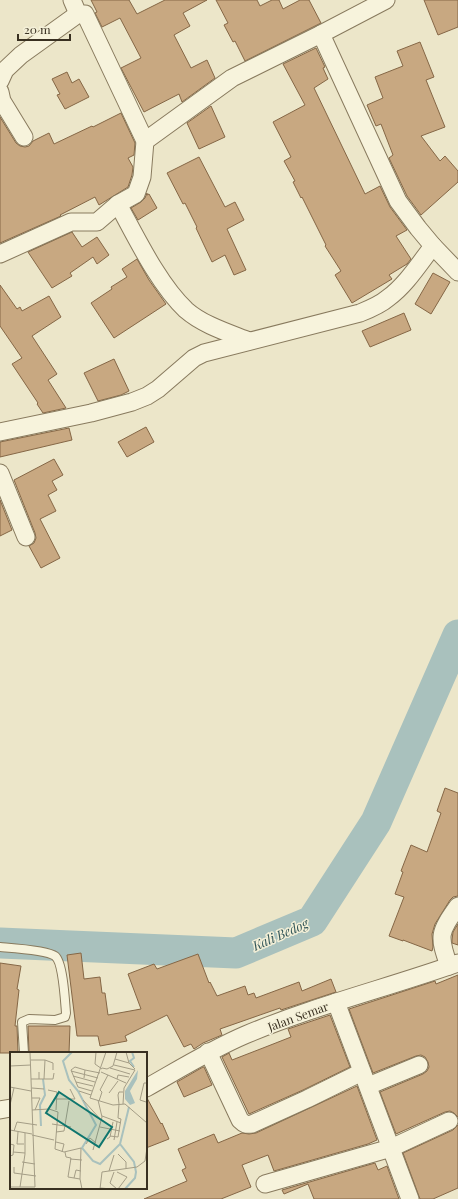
<svg xmlns="http://www.w3.org/2000/svg" width="458" height="1199" font-family="'Playfair Display',serif">
	<style>
		.lines { fill: none; stroke-linecap: round; stroke-linejoin: round }
		.river { stroke: #a9c1bd; stroke-width: 31 }
		.building { fill: #c8a881; stroke: #856746 }
		.service-casing { stroke: #887a5e; stroke-width: 10 }
		.minor-casing { stroke: #887a5e; stroke-width: 19 }
		.service { stroke: #f7f3dc; stroke-width: 8 }
		.minor { stroke: #f7f3dc; stroke-width: 17 }
		.labels { text-anchor: middle; dominant-baseline: central; stroke-width: 3; stroke-linejoin: round; paint-order: stroke }
		.street-label { font-size: 12px; fill: #393021; stroke: #f4f0d8 }
		.water-label { font-size: 13px; font-style: italic; fill: #315558; stroke: #f4f0d8 }
		.inset-river { fill: none; stroke: #a9c1bd; stroke-width: 2 }
		.inset-road { fill: none; stroke: #a49d86; stroke-width: 1 }
		.view { fill: #0f766e; fill-opacity: 0.15; stroke: #0f766e; stroke-width: 2 }
		.inset-edge { fill: none; stroke: #393021; stroke-width: 2 }
	</style>
	<rect width="100%" height="100%" fill="#ece6c9"/>
	<g class="lines">
		<path class="river" d="M 0,943 L 236,953 L 312,921 L 376,822 L 458,635"/>
	</g>
	<g class="building">
		<path d="M 91,0 L 129,0 L 137,14 L 165,0 L 207,0 L 183,13 L 190,26 L 174,35 L 191,68 L 207,60 L 215,78 L 182,102 L 179,94 L 144,112 L 121,68 L 141,58 L 120,18 L 102,27 L 95,13 L 97,12 Z"/>
		<path d="M 216,0 L 257,0 L 260,6 L 272,0 L 279,0 L 283,9 L 300,0 L 309,0 L 321,23 L 245,61 L 235,41 L 233,42 L 224,25 L 228,23 Z"/>
		<path d="M 424,0 L 458,0 L 458,27 L 438,35 Z"/>
		<path d="M 420,42 L 434,77 L 426,80 L 445,127 L 421,136 L 440,161 L 445,156 L 458,171 L 458,182 L 421,215 L 407,196 L 389,158 L 393,155 L 381,124 L 376,126 L 367,105 L 383,98 L 375,77 L 403,66 L 397,51 Z"/>
		<path d="M 316,48 L 325,67 L 323,68 L 328,79 L 314,88 L 365,194 L 380,186 L 390,207 L 407,230 L 396,236 L 411,259 L 407,264 L 389,275 L 392,279 L 352,303 L 335,275 L 341,271 L 325,246 L 326,245 L 302,197 L 301,198 L 293,182 L 295,181 L 284,161 L 291,157 L 273,122 L 305,105 L 283,64 Z"/>
		<path d="M 67,72 L 72,83 L 79,79 L 89,97 L 65,109 L 57,95 L 60,94 L 52,79 Z"/>
		<path d="M 211,106 L 225,137 L 199,149 L 187,123 Z"/>
		<path d="M 121,113 L 135,143 L 134,155 L 128,158 L 133,167 L 132,175 L 128,187 L 99,205 L 95,197 L 60,215 L 61,216 L 0,243 L 0,117 L 16,143 L 20,146 L 25,147 L 29,146 L 33,141 L 49,133 L 54,144 L 92,126 L 93,127 Z"/>
		<path d="M 199,157 L 225,207 L 235,202 L 244,220 L 227,229 L 246,270 L 234,275 L 225,255 L 212,262 L 196,228 L 197,227 L 185,203 L 183,204 L 167,173 Z"/>
		<path d="M 147,193 L 147,195 L 149,194 L 157,208 L 138,220 L 131,208 L 141,202 L 145,198 Z"/>
		<path d="M 72,232 L 82,247 L 97,237 L 109,255 L 97,264 L 93,257 L 70,273 L 72,276 L 52,288 L 28,252 Z"/>
		<path d="M 137,259 L 149,280 L 166,304 L 114,338 L 91,303 L 112,289 L 111,287 L 127,277 L 122,269 Z"/>
		<path d="M 433,273 L 450,282 L 431,314 L 415,304 Z"/>
		<path d="M 0,285 L 17,309 L 20,307 L 22,311 L 49,296 L 61,317 L 32,336 L 57,374 L 48,380 L 66,408 L 43,413 L 37,404 L 38,403 L 12,364 L 22,358 L 0,326 Z"/>
		<path d="M 404,313 L 411,330 L 370,347 L 362,331 Z"/>
		<path d="M 114,359 L 129,391 L 121,395 L 98,401 L 84,373 Z"/>
		<path d="M 146,427 L 154,442 L 127,457 L 118,442 Z"/>
		<path d="M 69,428 L 72,440 L 0,457 L 0,442 Z"/>
		<path d="M 54,459 L 63,475 L 52,481 L 57,490 L 48,495 L 56,511 L 40,519 L 60,558 L 41,568 L 29,546 L 34,543 L 36,538 L 35,533 L 14,480 Z"/>
		<path d="M 0,500 L 12,530 L 0,536 Z"/>
		<path d="M 445,788 L 458,793 L 458,896 L 453,897 L 450,900 L 435,924 L 432,934 L 433,947 L 432,951 L 403,940 L 403,941 L 389,936 L 404,897 L 395,894 L 403,872 L 401,871 L 411,845 L 427,852 L 441,813 L 437,811 Z"/>
		<path d="M 458,924 L 458,945 L 452,943 L 452,940 L 453,932 Z"/>
		<path d="M 81,953 L 84,979 L 100,977 L 102,993 L 105,993 L 108,1015 L 141,1009 L 128,974 L 154,964 L 157,969 L 198,954 L 209,983 L 210,982 L 217,996 L 245,986 L 248,995 L 254,993 L 256,998 L 299,982 L 302,991 L 331,979 L 336,992 L 281,1010 L 280,1008 L 220,1029 L 222,1035 L 203,1043 L 194,1049 L 191,1044 L 184,1047 L 167,1015 L 125,1036 L 127,1041 L 100,1046 L 98,1036 L 77,1036 L 67,955 Z"/>
		<path d="M 0,963 L 21,966 L 17,989 L 19,990 L 15,1026 L 17,1026 L 18,1053 L 0,1053 Z"/>
		<path d="M 458,975 L 458,1117 L 454,1113 L 450,1111 L 445,1112 L 396,1134 L 380,1092 L 423,1074 L 427,1071 L 429,1067 L 428,1062 L 425,1057 L 421,1055 L 416,1056 L 373,1073 L 349,1009 L 435,981 L 436,984 Z"/>
		<path d="M 330,1015 L 350,1067 L 303,1090 L 249,1114 L 222,1057 L 229,1053 L 232,1060 L 263,1048 L 291,1037 L 288,1029 Z"/>
		<path d="M 28,1026 L 70,1026 L 69,1053 L 29,1053 Z"/>
		<path d="M 203,1067 L 204,1067 L 212,1085 L 184,1097 L 177,1082 Z"/>
		<path d="M 357,1086 L 377,1140 L 368,1144 L 274,1171 L 268,1155 L 242,1165 L 251,1187 L 221,1199 L 144,1199 L 187,1181 L 182,1170 L 186,1168 L 178,1149 L 214,1134 L 218,1143 L 242,1133 L 249,1134 L 256,1133 Z"/>
		<path d="M 146,1098 L 147,1098 L 161,1124 L 162,1123 L 169,1139 L 146,1148 Z"/>
		<path d="M 458,1125 L 458,1188 L 433,1199 L 420,1199 L 403,1153 L 453,1130 Z"/>
		<path d="M 375,1163 L 378,1170 L 387,1166 L 399,1199 L 314,1199 L 308,1184 L 284,1194 L 282,1190 Z"/>
	</g>
	<g class="lines">
		<defs>
			<path id="service" d="M 0,947 C 11,948 47,950 55,956 C 63,962 65,1001 66,1013 L 65,1017 L 55,1020 L 29,1019 L 22,1022 L 24,1053"/>
			<g id="minor">
				<path d="M 321,34 L 398,201 L 418,228 L 433,246 L 458,272"/>
				<path d="M 0,81 L 5,70 L 21,55 L 78,14"/>
				<path d="M 0,92 L 2,101 L 24,137"/>
				<path d="M 145,141 L 232,78 L 321,34 L 386,0"/>
				<path d="M 118,204 C 136,237 159,285 186,310 C 203,325 229,333 249,341"/>
				<path d="M 0,254 L 71,222 L 97,222 L 118,204 L 136,194 L 142,177 L 145,141 L 85,14 L 78,14 L 72,0"/>
				<path d="M 0,432 L 91,413 L 132,402 L 147,396 L 158,389 L 194,358 L 204,353 L 360,313 C 370,309 380,305 388,298 C 406,285 419,264 433,246"/>
				<path d="M 0,473 L 26,537"/>
				<path d="M 449,966 C 438,935 439,933 458,906"/>
				<path d="M 336,1002 L 410,1199"/>
				<path d="M 208,1052 L 240,1120 C 244,1124 246,1125 252,1124 L 307,1099 L 362,1072"/>
				<path d="M 368,1086 L 419,1065"/>
				<path d="M 146,1088 C 178,1070 210,1050 245,1035 C 314,1006 387,988 458,963"/>
				<path d="M 0,1110 L 11,1108"/>
				<path d="M 265,1184 L 391,1148 L 449,1121"/>
			</g>
		</defs>
		<use href="#service" class="service-casing"/>
		<use href="#minor" class="minor-casing"/>
		<use href="#service" class="service"/>
		<use href="#minor" class="minor"/>
	</g>
	<g class="labels">
		<g class="street-label">
			<text transform="translate(298 1016) rotate(-20)">Jalan Semar</text>
		</g>
		<g class="water-label">
			<text transform="translate(280 934) rotate(-24)">Kali Bedog</text>
		</g>
	</g>
	<g transform="translate(10 1052)">
		<rect width="137" height="137" fill="#ece6c9"/>
		<path d="M 128,18 L 127,27 L 120,39 L 125,51 L 120,53 L 115,47 L 115,39 Z" fill="#a9c1bd"/>
		<path class="inset-river" d="M 62,0 L 53,9 L 59,28 L 68,39 L 86,73 L 72,96 L 83,109 L 90,112 L 110,92 L 124,110 L 126,120 L 125,126 L 115,137M 122,0 L 124,6 L 120,9 L 124,15M 31,74 L 30,53 L 35,43 L 33,27M 110,92 L 119,55"/>
		<path class="inset-road" d="M 86,0 L 85,12 L 92,17M 96,0 L 80,46 L 103,53 L 115,52 L 137,71M 116,0 L 119,11 L 125,17M 105,7 L 119,11M 21,8 L 35,8 L 43,11 L 43,18M 104,13 L 125,18M 0,14 L 21,13M 92,16 L 97,17 L 103,14 L 107,0M 100,16 L 120,22M 75,18 L 65,15 L 61,18 L 68,35 L 82,39M 61,19 L 88,26M 91,20 L 116,31M 63,24 L 85,30M 74,26 L 75,18 L 90,21M 21,27 L 29,27 L 29,20M 29,27 L 43,27 L 44,21M 34,27 L 35,8M 107,27 L 108,23 L 119,25M 66,30 L 83,34M 0,35 L 21,39M 22,36 L 34,37M 38,38 L 47,40 L 46,58M 69,39 L 81,43M 99,41 L 108,29M 22,46 L 30,46 L 25,58M 47,47 L 65,47 L 60,37M 73,48 L 92,69M 89,49 L 92,40 L 90,38 L 98,23M 136,50 L 130,48 L 134,31 L 137,31M 109,52 L 108,43 L 109,40 L 113,40M 113,52 L 114,36 L 125,18M 0,53 L 4,36M 22,58 L 39,57 L 48,60 L 45,97 L 54,100 L 71,96 L 70,127M 92,64 L 111,71M 42,72 L 61,75M 90,75 L 110,79M 0,78 L 22,82M 4,79 L 7,70 L 27,73M 8,80 L 7,92 L 14,92M 46,80 L 54,79 L 59,49M 22,83 L 44,88M 100,84 L 108,85 L 111,67 L 108,66 L 109,52M 97,87 L 100,85 L 103,70M 104,88 L 107,70M 46,90 L 54,92 L 52,100M 0,92 L 4,93 L 3,103 L 0,104M 76,92 L 80,86 L 86,91M 83,98 L 92,65 L 88,48M 3,100 L 15,101M 55,100 L 56,105 L 61,106 L 58,125 L 70,127 L 72,137M 108,102 L 116,110 L 116,117M 60,107 L 72,108M 12,110 L 25,112M 4,115 L 4,121 L 26,124M 99,119 L 104,103M 104,120 L 100,131 L 107,137M 107,120 L 117,125 L 108,137M 64,126 L 66,118 L 71,119M 0,135 L 25,135 L 20,0M 10,135 L 15,102 L 15,81M 90,136 L 102,137M 25,137 L 63,137M 90,137 L 92,120 L 127,115 L 135,109 L 137,96"/>
		<path class="view" d="M 49,40 L 102,75 L 89,95 L 36,61 Z"/>
		<rect width="137" height="137" class="inset-edge"/>
	</g>
	<path d="M18 34v6h52v-6" fill="none" stroke="#393021" stroke-width="2"/>
	<text x="24" y="34" font-size="12" fill="#393021" stroke="#f4f0d8" stroke-width="3" paint-order="stroke">20 m</text>
</svg>
